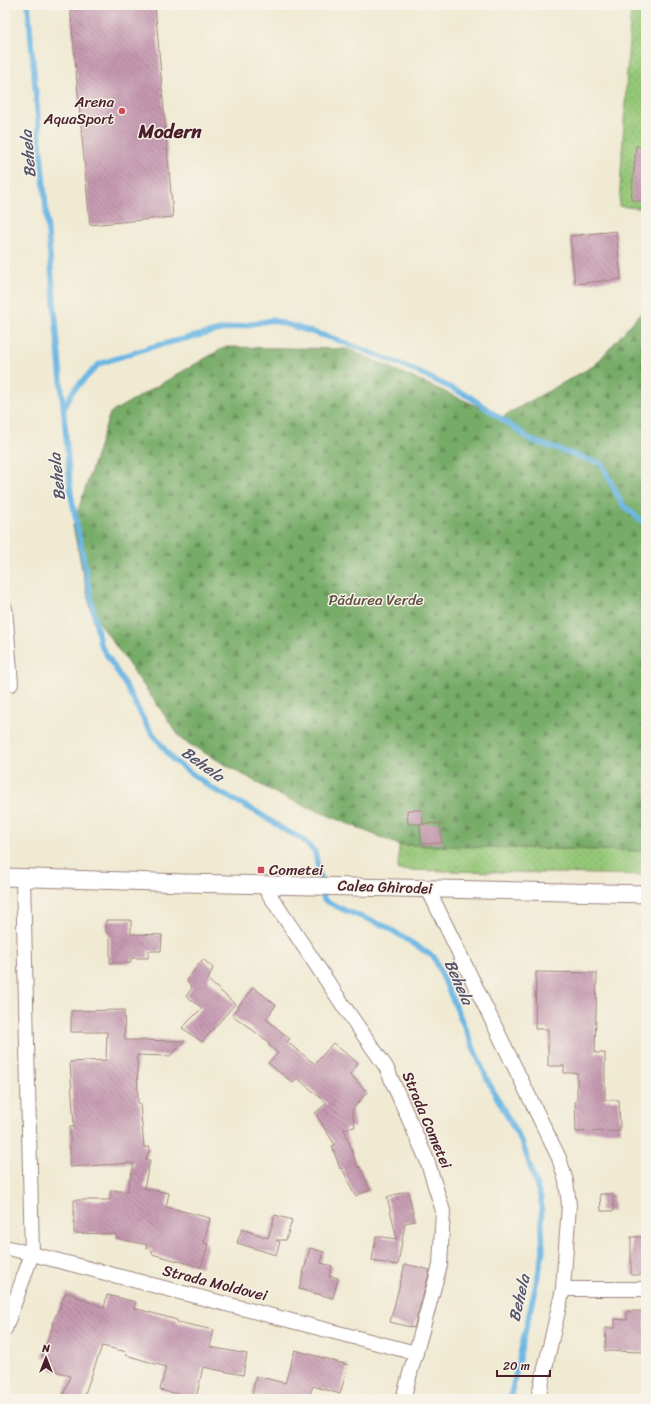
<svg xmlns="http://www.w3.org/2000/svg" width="651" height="1404" font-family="Sriracha,sans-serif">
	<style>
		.green { fill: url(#green-dots); stroke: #6f7351 }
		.forest { fill: url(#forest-firs); stroke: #60664a }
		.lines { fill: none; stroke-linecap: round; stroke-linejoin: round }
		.stream { stroke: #6ab6e3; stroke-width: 5.5 }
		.building { fill: url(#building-back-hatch) }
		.minor-casing { stroke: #9d847f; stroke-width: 16 }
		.tertiary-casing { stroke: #9d847f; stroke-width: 19 }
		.minor { stroke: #fff; stroke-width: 14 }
		.tertiary { stroke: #fff; stroke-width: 17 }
		.poi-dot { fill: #d1495b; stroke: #f7f3e8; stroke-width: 1.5 }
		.labels { text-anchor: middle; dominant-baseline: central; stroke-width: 3; stroke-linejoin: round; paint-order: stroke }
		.poi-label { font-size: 15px; fill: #4a1f2b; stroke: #f7f3e8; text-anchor: end }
		.park-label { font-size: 15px; fill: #605142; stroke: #f7f3e8 }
		.street-label { font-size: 15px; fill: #4a1f2b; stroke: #f7f3e8 }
		.water-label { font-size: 16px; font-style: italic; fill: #55546b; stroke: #f7f3e8 }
		.district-label { font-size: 19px; font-weight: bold; fill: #4a1f2b; stroke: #f7f3e8 }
	</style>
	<defs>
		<pattern id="green-dots" width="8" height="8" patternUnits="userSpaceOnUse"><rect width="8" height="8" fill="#94c777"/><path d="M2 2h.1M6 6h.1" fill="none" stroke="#81aa67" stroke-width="1.8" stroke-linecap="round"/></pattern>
		<pattern id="forest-firs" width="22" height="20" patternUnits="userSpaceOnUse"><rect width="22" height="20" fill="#77ac68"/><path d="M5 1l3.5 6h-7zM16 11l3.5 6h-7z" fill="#648b56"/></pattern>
		<pattern id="building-back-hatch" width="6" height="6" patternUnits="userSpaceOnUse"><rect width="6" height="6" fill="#c598b0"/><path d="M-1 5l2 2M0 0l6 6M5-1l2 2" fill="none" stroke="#a27b8f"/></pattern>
	</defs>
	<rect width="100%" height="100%" fill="#f7f3e8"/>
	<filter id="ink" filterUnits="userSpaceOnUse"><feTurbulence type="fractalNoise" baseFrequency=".025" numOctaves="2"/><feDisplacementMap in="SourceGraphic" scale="8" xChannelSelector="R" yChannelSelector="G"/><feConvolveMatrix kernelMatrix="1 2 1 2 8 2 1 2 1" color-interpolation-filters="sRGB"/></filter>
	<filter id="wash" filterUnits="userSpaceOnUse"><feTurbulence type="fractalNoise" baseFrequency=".012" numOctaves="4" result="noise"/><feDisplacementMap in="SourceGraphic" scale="16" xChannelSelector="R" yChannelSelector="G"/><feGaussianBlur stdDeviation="0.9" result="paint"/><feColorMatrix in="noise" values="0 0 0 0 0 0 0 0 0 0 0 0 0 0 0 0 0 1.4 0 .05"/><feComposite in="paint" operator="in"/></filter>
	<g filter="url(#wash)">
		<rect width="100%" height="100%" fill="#f0ead3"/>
		<g class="green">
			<path d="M 631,5 L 646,5 L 646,209 L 619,206 Z"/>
			<path d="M 399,845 L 646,851 L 646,875 L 398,870 Z"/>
		</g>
		<path class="forest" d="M 646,307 L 646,851 L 399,845 L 279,795 L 182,740 L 91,611 L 73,526 L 110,413 L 225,347 L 348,349 L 502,417 L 595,365 Z"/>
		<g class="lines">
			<g class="stream">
				<path d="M 28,5 L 71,494 L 100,644 L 126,686 L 147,726 L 173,760 L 213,789 L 257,812 L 286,831 L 301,838 L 315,852 L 324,900 L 344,910 L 387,927 L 434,957 L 488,1081 L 523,1145 L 541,1199 L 543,1253 L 510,1399"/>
				<path d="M 64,409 L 72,392 L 99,364 L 151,347 L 221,330 L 272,320 L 335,339 L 403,365 L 470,397 L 533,441 L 602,464 L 622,504 L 646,525"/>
			</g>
		</g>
		<g id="blocks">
			<g class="building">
				<path d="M 70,5 L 155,5 L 173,217 L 90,225 Z"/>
				<path d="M 636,146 L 646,147 L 646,202 L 631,200 Z"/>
				<path d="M 616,231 L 621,279 L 575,284 L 570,236 Z"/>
				<path d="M 407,810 L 422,810 L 423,824 L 408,824 Z"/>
				<path d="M 440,823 L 442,843 L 421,844 L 420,824 Z"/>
				<path d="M 106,920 L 131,920 L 131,934 L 162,935 L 161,951 L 148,951 L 148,958 L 131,958 L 131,963 L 110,963 L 110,935 L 106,931 Z"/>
				<path d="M 203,959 L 213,968 L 208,980 L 235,1004 L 202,1042 L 182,1028 L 202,1008 L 186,996 L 192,988 L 187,980 Z"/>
				<path d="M 536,972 L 597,973 L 595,1053 L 605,1053 L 605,1100 L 619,1100 L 620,1131 L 576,1132 L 575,1101 L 577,1101 L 577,1073 L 564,1073 L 564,1066 L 548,1066 L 548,1029 L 535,1029 Z"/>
				<path d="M 253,987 L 276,1005 L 266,1019 L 290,1039 L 287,1042 L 315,1064 L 333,1043 L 358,1063 L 350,1074 L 367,1092 L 352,1110 L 355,1127 L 344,1129 L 358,1168 L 360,1167 L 370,1190 L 355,1196 L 342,1168 L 340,1169 L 332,1146 L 335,1145 L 315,1113 L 327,1103 L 297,1078 L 293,1083 L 268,1063 L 278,1053 L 268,1044 L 269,1042 L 232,1015 Z"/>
				<path d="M 124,1010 L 125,1040 L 185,1041 L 170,1056 L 137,1055 L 138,1104 L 140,1104 L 144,1147 L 150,1147 L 146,1160 L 150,1160 L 144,1188 L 169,1193 L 166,1207 L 210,1218 L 204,1243 L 208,1244 L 201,1267 L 152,1254 L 152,1250 L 146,1248 L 147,1245 L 116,1238 L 117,1234 L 74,1233 L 74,1200 L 110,1200 L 111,1190 L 127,1192 L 134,1163 L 70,1167 L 70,1127 L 74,1127 L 70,1062 L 106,1060 L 107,1032 L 71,1032 L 71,1011 Z"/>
				<path d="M 408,1191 L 415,1221 L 405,1223 L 398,1265 L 372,1261 L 376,1236 L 397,1239 L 387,1197 Z"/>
				<path d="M 600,1194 L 613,1194 L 614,1211 L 601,1211 Z"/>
				<path d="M 275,1215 L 292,1220 L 286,1240 L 276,1240 L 280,1242 L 276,1255 L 237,1243 L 242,1229 L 268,1238 Z"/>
				<rect x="631" y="1237" width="15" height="38"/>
				<path d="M 310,1248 L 324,1252 L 321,1263 L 332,1266 L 329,1276 L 338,1278 L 333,1298 L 299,1289 Z"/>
				<path d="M 405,1264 L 430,1270 L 414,1328 L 390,1322 Z"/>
				<path d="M 66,1292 L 104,1308 L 107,1295 L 136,1302 L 134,1308 L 177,1320 L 177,1322 L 214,1330 L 210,1347 L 247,1354 L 243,1375 L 203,1367 L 196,1398 L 160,1390 L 166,1367 L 126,1355 L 127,1352 L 102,1346 L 83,1399 L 62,1399 L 70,1376 L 47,1368 L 50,1361 L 42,1356 L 53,1325 L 52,1324 Z"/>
				<path d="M 627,1311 L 645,1311 L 645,1352 L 605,1351 L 606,1328 L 615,1328 L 615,1319 L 627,1320 Z"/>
				<path d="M 295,1350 L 348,1365 L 340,1394 L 313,1386 L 308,1399 L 273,1399 L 252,1394 L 256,1376 L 285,1383 Z"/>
			</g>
		</g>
	</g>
	<g filter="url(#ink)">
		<use href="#blocks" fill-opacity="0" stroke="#9d847f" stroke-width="1"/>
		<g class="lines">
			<defs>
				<g id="minor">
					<path d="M 5,608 L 11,684"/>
					<path d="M 263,885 L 347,1011 L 386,1067 L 427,1160 L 443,1211 L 440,1265 L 403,1399"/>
					<path d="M 428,889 L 559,1158 L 566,1181 L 569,1205 L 563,1289 L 538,1399"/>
					<path d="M 5,1247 L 416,1353"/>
					<path d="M 563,1289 L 646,1289"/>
					<path d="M 5,1329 L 32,1254 L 23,878"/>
				</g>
				<path id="tertiary" d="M 5,877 L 186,883 L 646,894"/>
			</defs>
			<use href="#minor" class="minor-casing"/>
			<use href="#tertiary" class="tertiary-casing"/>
			<use href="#minor" class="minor"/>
			<use href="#tertiary" class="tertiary"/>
		</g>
	</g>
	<g class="poi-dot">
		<circle cx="122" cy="111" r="4"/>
		<rect x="257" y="866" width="8" height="8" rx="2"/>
	</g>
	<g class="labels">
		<g class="poi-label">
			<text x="114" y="102">Arena<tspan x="114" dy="17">AquaSport</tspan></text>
			<text x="269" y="870" text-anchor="start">Cometei</text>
		</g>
		<g class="park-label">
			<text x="376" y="600">Pădurea Verde</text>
		</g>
		<g class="street-label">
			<text transform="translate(385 887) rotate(2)">Calea Ghirodei</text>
			<text transform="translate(427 1120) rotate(67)">Strada Cometei</text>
			<text transform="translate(215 1283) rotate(14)">Strada Moldovei</text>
		</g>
		<g class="water-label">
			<text transform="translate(28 154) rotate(-95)">Behela</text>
			<text transform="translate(57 477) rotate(-96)">Behela</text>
			<text transform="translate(203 764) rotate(36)">Behela</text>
			<text transform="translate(459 982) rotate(66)">Behela</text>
			<text transform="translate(519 1298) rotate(-77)">Behela</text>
		</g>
		<g class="district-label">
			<text x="170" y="131">Modern</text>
		</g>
	</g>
	<rect width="651" height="1404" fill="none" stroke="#f7f3e8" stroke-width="20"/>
	<g transform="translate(46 1358)" stroke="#f7f3e8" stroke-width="3" paint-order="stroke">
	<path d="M0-3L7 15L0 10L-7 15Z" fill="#4a1f2b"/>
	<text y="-6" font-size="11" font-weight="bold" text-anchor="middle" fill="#4a1f2b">N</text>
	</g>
	<path d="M497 1370v6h53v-6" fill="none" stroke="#4a1f2b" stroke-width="2"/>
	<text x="503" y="1370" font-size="12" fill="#4a1f2b" stroke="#f7f3e8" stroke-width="3" paint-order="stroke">20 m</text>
</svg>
